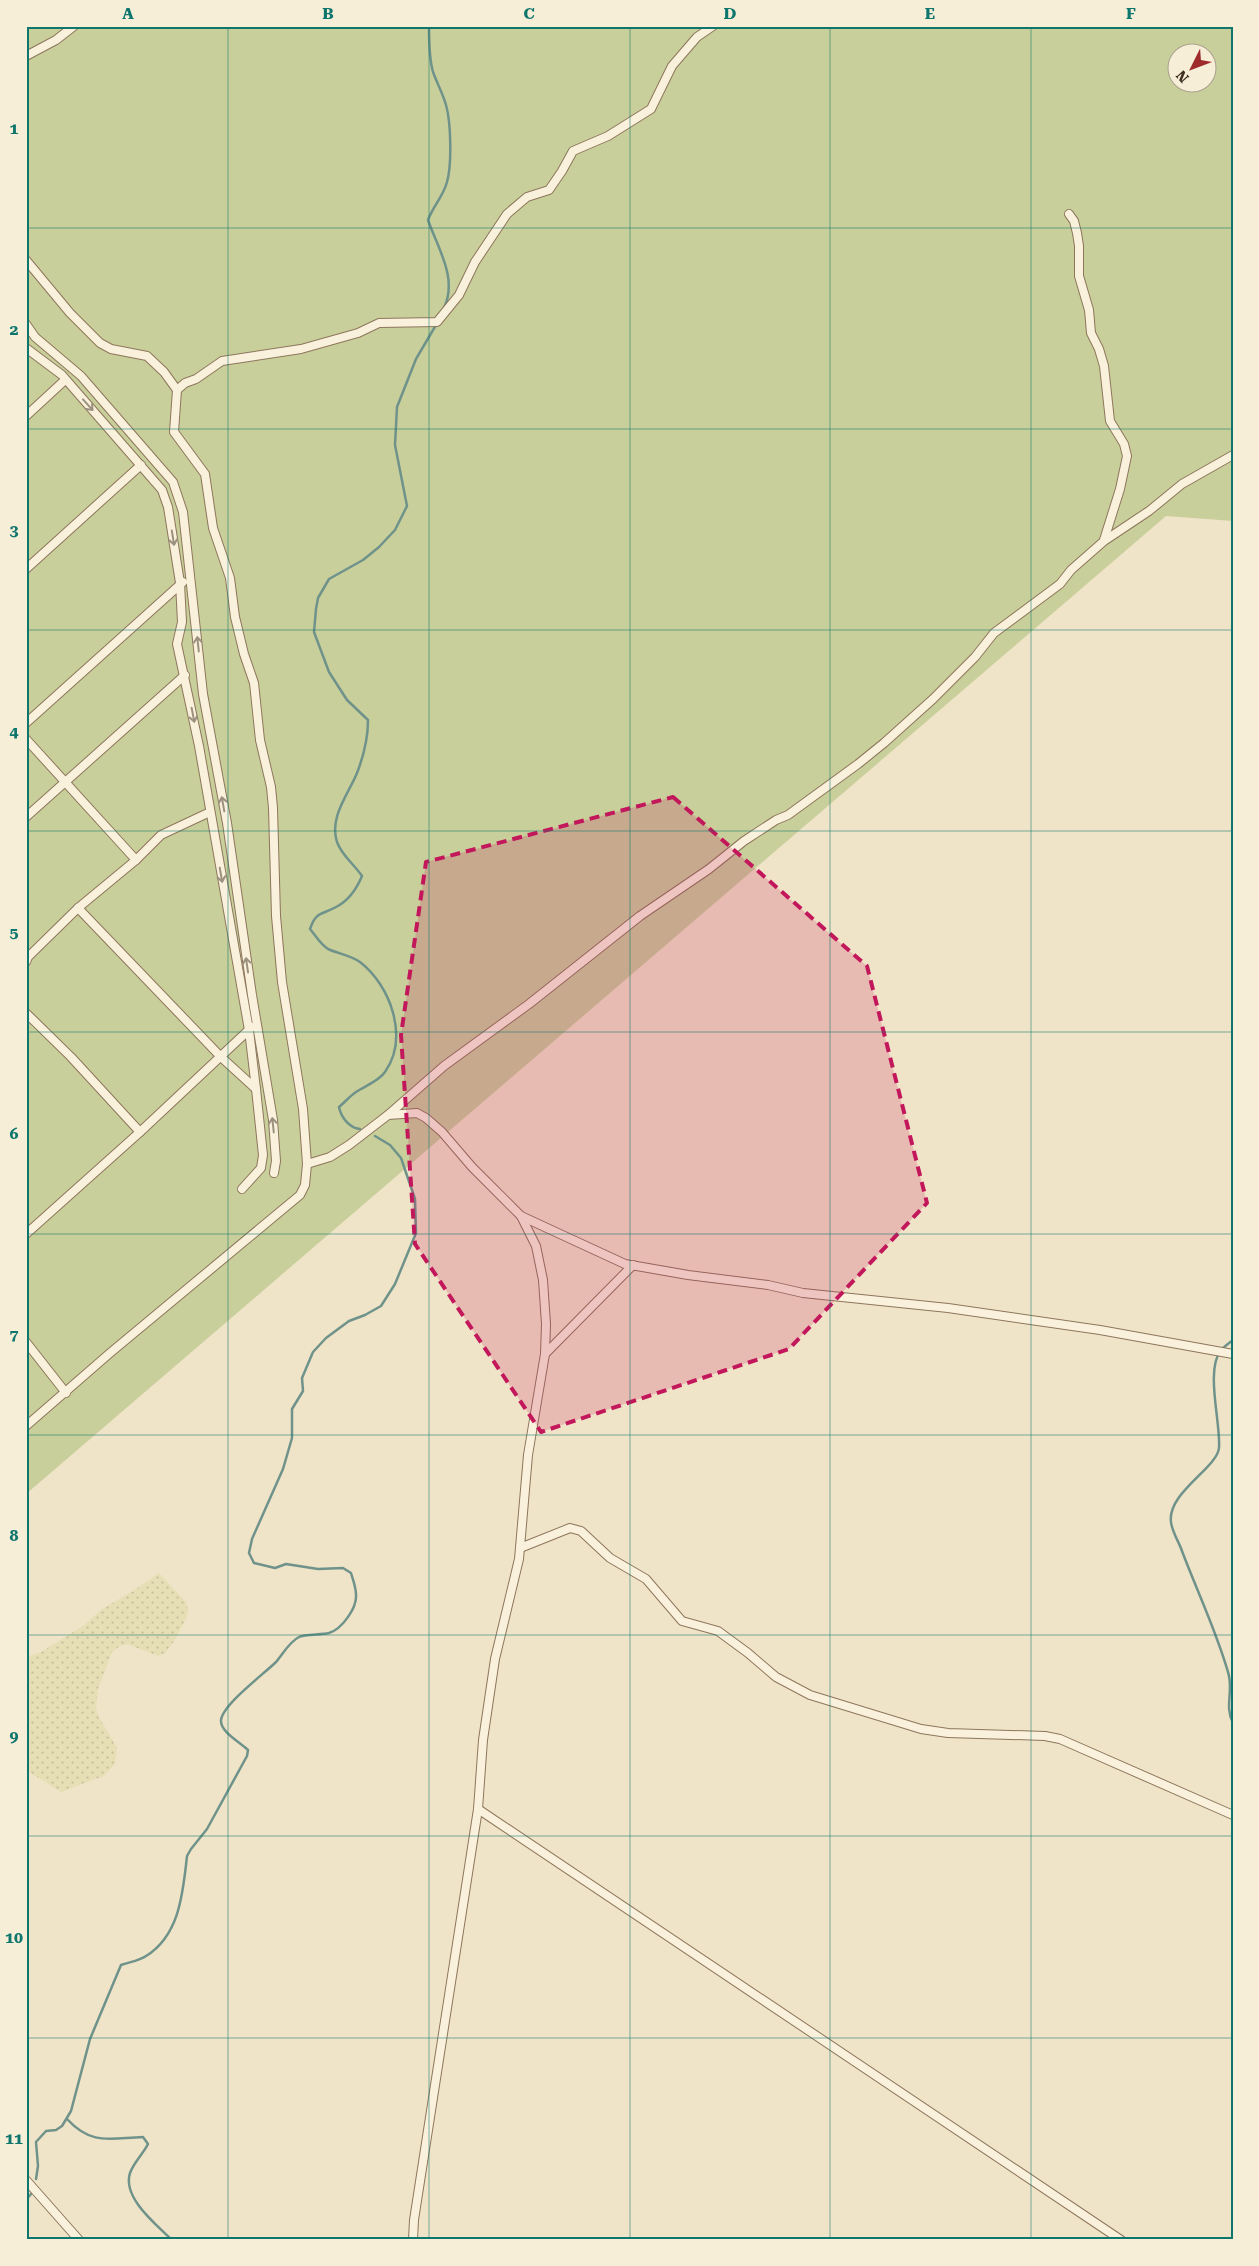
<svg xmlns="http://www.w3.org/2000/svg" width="1259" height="2266" font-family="'Roboto Serif',serif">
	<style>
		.farmland { fill: url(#farmland-dots) }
		.grass { fill: #c9cf9b; fill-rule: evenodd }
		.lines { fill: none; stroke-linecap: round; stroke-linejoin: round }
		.stream { stroke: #6f938a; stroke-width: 2.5 }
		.street-casing { stroke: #8d765c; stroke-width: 10 }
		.street { stroke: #faf1dc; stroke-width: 8 }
		.oneway { stroke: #9c907e }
		.marked { fill: #c2185b; fill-opacity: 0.2; stroke: #c2185b; stroke-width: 4; stroke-dasharray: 10 6; stroke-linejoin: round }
		.grid { fill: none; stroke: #0f766e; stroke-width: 1; stroke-opacity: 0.55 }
		.neatline { fill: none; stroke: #0f766e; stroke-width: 2 }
		.grid-label { font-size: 16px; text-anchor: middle; font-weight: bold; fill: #0f766e }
	</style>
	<defs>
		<pattern id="farmland-dots" width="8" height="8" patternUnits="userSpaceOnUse" patternTransform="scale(1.25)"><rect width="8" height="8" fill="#e6deb5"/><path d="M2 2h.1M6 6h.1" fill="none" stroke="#c6bf9b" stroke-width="1.8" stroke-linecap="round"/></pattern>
	</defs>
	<rect width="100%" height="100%" fill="#f0e4c8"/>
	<path class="farmland" d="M 159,1573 L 186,1602 L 188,1610 L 186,1619 L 175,1640 L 165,1653 L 158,1656 L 127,1644 L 120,1646 L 112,1652 L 98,1689 L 96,1708 L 99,1717 L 117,1748 L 115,1764 L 104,1776 L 61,1792 L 26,1770 L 26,1657 L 41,1652 L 83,1626 L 102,1609 L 133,1591 Z"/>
	<path class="grass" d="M 26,26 L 1233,26 L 1233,521 L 1166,516 L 26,1494 ZM 1176,52 L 1206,52 L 1206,82 L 1176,82 Z"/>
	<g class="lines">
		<g class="stream">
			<path d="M 429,26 C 429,41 429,58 433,72 C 437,83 443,94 446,105 C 451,122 452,165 447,182 C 443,197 433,206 428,220 C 438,249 458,278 444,308"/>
			<path d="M 360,1129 C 349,1128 341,1117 339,1107 C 345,1102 350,1096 356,1092 C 365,1086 379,1081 385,1072 C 409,1038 391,986 360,962 C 350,955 339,954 328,949 C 320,944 316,936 310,929 C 316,911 322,915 336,907 C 348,901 357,888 362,876 C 354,864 342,856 337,842 C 329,817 348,795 357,773 C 364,755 368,739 368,720 L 347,700 L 329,672 L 314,632 L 316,609 L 318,598 L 329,579 L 363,560 L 379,547 L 395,530 L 407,506 L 395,445 L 397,407 L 416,359 L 436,325"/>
			<path d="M 1233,1340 C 1229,1343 1225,1346 1221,1350 C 1205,1370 1221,1423 1219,1448 C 1217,1468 1167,1493 1171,1522 C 1172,1532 1179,1542 1182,1551 C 1197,1591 1216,1630 1228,1672 C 1234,1690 1224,1706 1233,1723"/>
			<path d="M 67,2119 C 92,2146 110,2138 143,2137 L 148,2144 C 143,2154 134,2162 130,2173 C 122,2198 157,2225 172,2240"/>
			<path d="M 36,2179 L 38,2166 L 36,2142 L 46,2131 L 56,2130 L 62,2126 L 71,2111 L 90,2039 L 121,1965 C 129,1962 139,1961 146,1956 C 180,1935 183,1892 187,1856 L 191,1849 L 207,1829 L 247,1756 L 248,1750 C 240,1742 220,1732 221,1720 C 223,1704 264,1674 276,1662 C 283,1654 289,1642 299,1637 C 305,1634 321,1635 329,1633 C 342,1629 357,1608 356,1595 C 356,1587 353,1580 351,1573 L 343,1568 L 318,1569 L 286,1564 L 275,1568 L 254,1563 L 249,1553 L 252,1539 L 283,1469 L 292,1438 L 292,1409 L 303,1391 L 302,1378 L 313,1352 L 326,1338 L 349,1321 L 365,1315 L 381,1306 L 395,1284 L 416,1233 L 415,1199 L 401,1158 L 390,1145 L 375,1136"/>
			<path d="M 26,2200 L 31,2194"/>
		</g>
		<defs>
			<g id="street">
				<path d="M 26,56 L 56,40 L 74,26"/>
				<path d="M 1069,214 L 1074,221 L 1077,233 L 1079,246 L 1079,276 L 1089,310 L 1091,333 L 1099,349 L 1104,366 L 1110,421 L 1124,444 L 1127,456 L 1120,489 L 1104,540"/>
				<path d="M 26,260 L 70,313 L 100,343 L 111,349 L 147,356 L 164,372 L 177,390 L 174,432 L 205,474 L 213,528 L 230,578 L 235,617 L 244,654 L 254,683 L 260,740 L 271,787 L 273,808 L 276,916 L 282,982 L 303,1109 L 307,1164 L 305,1185 L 300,1195 L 110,1353 L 26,1426"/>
				<path d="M 26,324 L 35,337 L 81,376 L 173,482 L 183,512 L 203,694 L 227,823 L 252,995 L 273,1120 L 276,1161 L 274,1173"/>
				<path d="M 26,348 L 62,375 L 162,490 L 168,507 L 180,583 L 182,622 L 177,644 L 199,746 L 249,1030 L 256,1089 L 263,1155 L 261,1168 L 242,1189"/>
				<path d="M 177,390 L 185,383 L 196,379 L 222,361 L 301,349 L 358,333 L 379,323 L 437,322 L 459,295 L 475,262 L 507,214 L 527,197 L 549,190 L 562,171 L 573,151 L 608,136 L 651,109 L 672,66 L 697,37 L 713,26"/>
				<path d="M 26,416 L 65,380"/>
				<path d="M 26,569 L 141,465"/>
				<path d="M 26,723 L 183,582"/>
				<path d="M 26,739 L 136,860"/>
				<path d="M 26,817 L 185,675"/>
				<path d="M 78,908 L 221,1057 L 256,1089"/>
				<path d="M 26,962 L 28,957 L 78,908 L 136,860 L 161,835 L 210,812"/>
				<path d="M 26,1013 L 71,1057 L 140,1132"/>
				<path d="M 388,1115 L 444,1066 L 529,1004 L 640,916 L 709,869 L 744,841 L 776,820 L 788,815 L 858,764 L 884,743 L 933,699 L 975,657 L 994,633 L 1060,584 L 1071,570 L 1104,541 L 1149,511 L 1182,484 L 1233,455"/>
				<path d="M 307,1164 L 330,1157 L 349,1145 L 388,1115 L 417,1113 L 426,1118 L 442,1132 L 472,1167 L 521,1216 L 625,1264 L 688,1275 L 768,1285 L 803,1293 L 948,1308 L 1100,1330 L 1233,1354"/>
				<path d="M 26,1234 L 140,1132 L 252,1027"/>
				<path d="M 26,1342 L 66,1393"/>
				<path d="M 545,1354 L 633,1265"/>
				<path d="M 520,1548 L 570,1528 L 581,1531 L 610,1558 L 646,1579 L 682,1621 L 718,1631 L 748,1653 L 776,1677 L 810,1695 L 921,1729 L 948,1733 L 1045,1736 L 1060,1739 L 1233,1815"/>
				<path d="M 478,1809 L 1121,2240"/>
				<path d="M 26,2180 L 79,2240"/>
				<path d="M 413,2240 L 414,2220 L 478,1809 L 483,1740 L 495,1659 L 519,1559 L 528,1455 L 545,1354 L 546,1324 L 543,1280 L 536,1246 L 521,1216"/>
			</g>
		</defs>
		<use href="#street" class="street-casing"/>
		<use href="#street" class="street"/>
	</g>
	<defs><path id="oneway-shaft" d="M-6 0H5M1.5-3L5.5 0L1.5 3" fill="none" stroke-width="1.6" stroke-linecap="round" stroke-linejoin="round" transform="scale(1.25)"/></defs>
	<g class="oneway">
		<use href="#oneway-shaft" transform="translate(88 405) rotate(48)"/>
		<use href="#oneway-shaft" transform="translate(173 538) rotate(81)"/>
		<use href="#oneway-shaft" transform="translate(198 644) rotate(-96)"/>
		<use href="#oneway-shaft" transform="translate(193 715) rotate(79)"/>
		<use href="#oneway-shaft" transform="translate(223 804) rotate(-100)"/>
		<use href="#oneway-shaft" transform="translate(221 875) rotate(80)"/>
		<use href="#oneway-shaft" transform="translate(247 965) rotate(-98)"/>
		<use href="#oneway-shaft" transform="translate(273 1125) rotate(-96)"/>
	</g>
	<path class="marked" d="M 673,797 L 867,966 L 927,1203 L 789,1349 L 541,1432 L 415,1244 L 401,1035 L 426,862 Z"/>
	<path class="grid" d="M 228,26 L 228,2240M 429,26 L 429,2240M 630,26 L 630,2240M 830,26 L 830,2240M 1031,26 L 1031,2240M 26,228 L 1233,228M 26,429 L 1233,429M 26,630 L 1233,630M 26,831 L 1233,831M 26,1032 L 1233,1032M 26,1234 L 1233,1234M 26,1435 L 1233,1435M 26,1635 L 1233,1635M 26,1836 L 1233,1836M 26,2038 L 1233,2038"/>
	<rect width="1259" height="2266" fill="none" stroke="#f7eed8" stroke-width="55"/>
	<g transform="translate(1192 68) rotate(228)"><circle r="24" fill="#f7eed8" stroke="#ada18e"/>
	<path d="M0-4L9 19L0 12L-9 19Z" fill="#9e2a2b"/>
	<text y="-8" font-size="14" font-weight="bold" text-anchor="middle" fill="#3d2e20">N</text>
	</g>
	<rect x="28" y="28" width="1204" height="2210" class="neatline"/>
	<g class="grid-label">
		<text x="128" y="19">A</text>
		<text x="328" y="19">B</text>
		<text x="529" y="19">C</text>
		<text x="730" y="19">D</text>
		<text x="930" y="19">E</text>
		<text x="1131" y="19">F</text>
		<text x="14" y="134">1</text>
		<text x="14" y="335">2</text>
		<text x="14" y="536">3</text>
		<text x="14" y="737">4</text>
		<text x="14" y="938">5</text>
		<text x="14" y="1139">6</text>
		<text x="14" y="1340">7</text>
		<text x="14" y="1541">8</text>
		<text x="14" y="1742">9</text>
		<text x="14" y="1943">10</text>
		<text x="14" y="2144">11</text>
	</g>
</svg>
